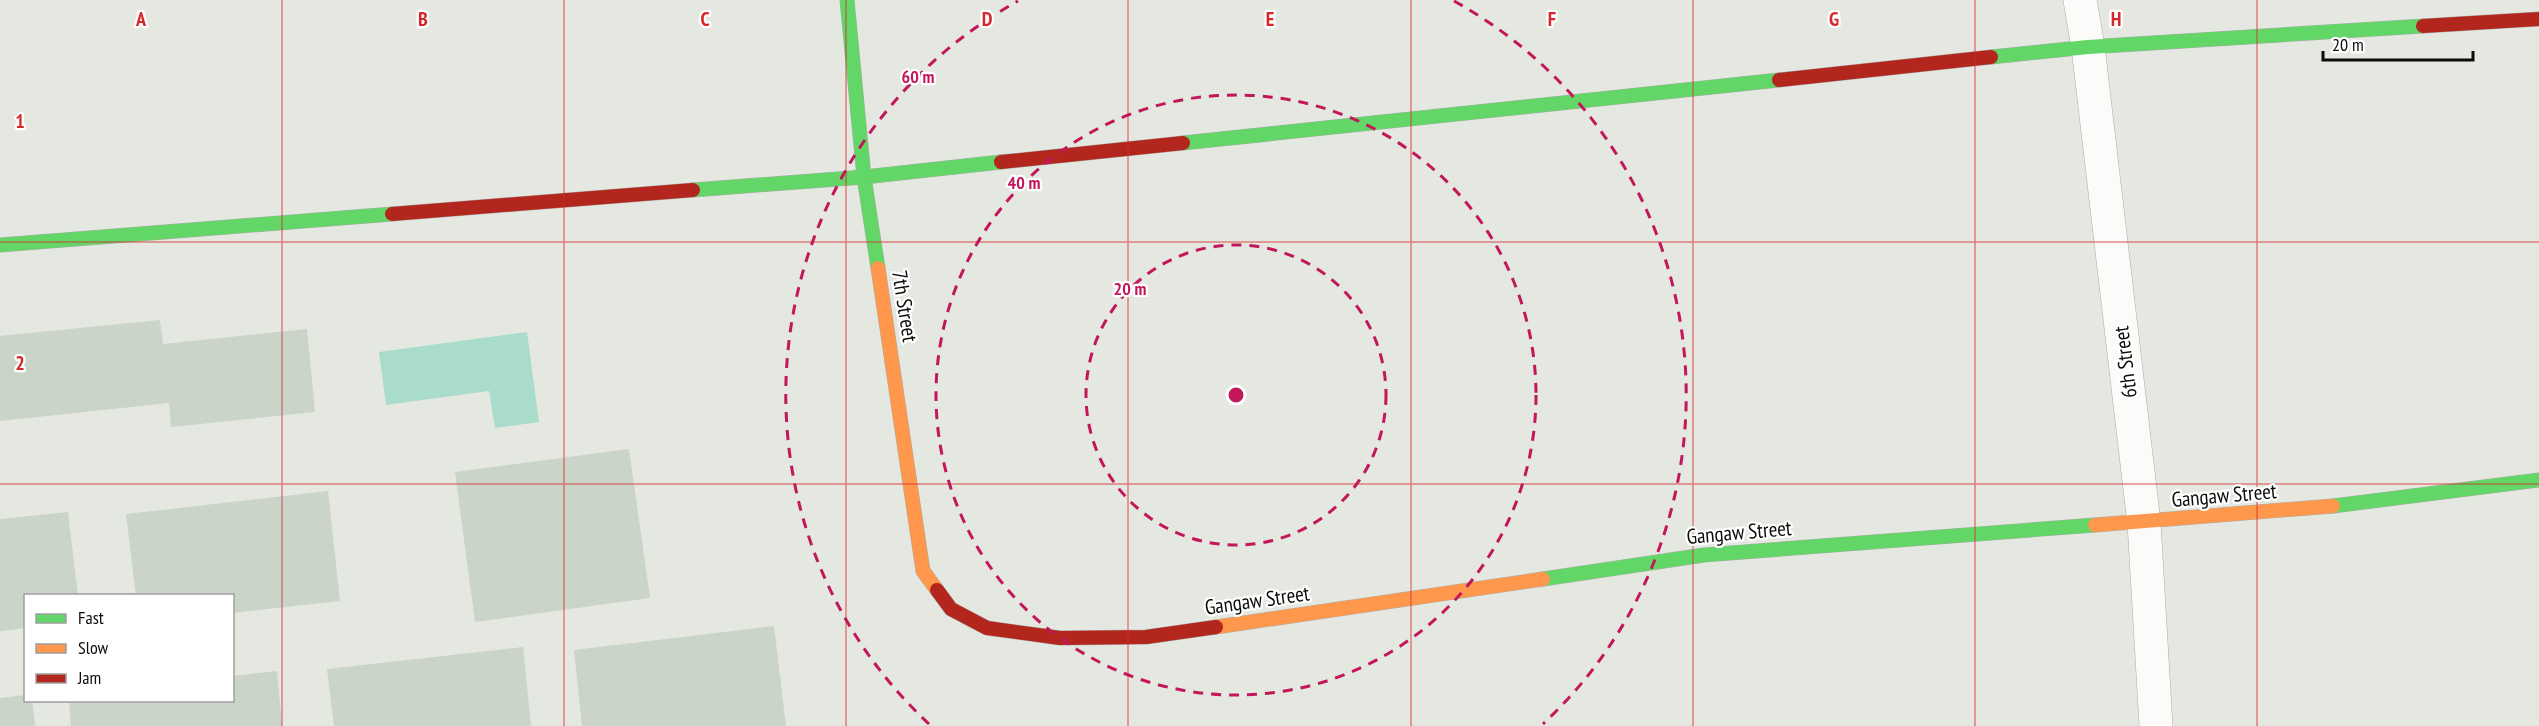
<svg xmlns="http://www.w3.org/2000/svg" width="2539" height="726" font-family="'PT Sans Narrow',sans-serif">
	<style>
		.water { fill: #aadccc }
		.building { fill: #cad4c9 }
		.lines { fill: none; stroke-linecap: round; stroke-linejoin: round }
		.street-casing { stroke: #abada8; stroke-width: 34 }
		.fast-casing { stroke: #abada8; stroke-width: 15 }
		.slow-casing { stroke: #abada8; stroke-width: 15 }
		.jam-casing { stroke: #abada8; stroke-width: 15 }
		.street { stroke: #fbfbfa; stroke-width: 33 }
		.fast { stroke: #63d668; stroke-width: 14 }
		.slow { stroke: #ff974d; stroke-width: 14 }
		.jam { stroke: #b3261e; stroke-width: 14 }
		.grid { fill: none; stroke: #d62828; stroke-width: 1.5; stroke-opacity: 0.55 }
		.ring { fill: none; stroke: #c2185b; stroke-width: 3; stroke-dasharray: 10 8 }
		.labels { text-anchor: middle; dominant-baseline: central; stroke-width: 4.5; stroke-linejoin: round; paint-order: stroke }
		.street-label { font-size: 21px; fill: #0c0d0a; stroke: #fff }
		.grid-label { font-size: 20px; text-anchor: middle; font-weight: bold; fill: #d62828; stroke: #fff; stroke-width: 4.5; stroke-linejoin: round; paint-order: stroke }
		.centre { fill: #c2185b; stroke: #fff; stroke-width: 3 }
		.ring-label { font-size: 18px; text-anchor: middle; font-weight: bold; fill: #c2185b; stroke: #fff; stroke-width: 4.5; stroke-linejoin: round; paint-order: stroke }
	</style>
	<rect width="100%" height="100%" fill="#e5e7e1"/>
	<path class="water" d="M 527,332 L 539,422 L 495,428 L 489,391 L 386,405 L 379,352 Z"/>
	<g class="building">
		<path d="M 160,320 L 163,344 L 307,329 L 315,412 L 171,427 L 169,403 L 0,421 L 0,336 Z"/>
		<path d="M 629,449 L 650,598 L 475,622 L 455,472 Z"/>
		<path d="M 328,491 L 340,601 L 232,613 L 232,596 L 136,596 L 126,514 Z"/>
		<path d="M 68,512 L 78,596 L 26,596 L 26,628 L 0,631 L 0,519 Z"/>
		<path d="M 774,626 L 786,726 L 582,726 L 574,650 Z"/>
		<path d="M 523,647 L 531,726 L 334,726 L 327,669 Z"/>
		<path d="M 277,671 L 282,726 L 71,726 L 69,700 L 232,700 L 232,676 Z"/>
		<path d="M 26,695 L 26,700 L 32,700 L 35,726 L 0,726 L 0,698 Z"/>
	</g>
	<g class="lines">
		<defs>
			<path id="street" d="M 2080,0 L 2088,47 L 2144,523 L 2156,726"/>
			<g id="fast">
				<path d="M 847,0 L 864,177 L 878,268"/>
				<path d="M 1991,57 L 2088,47 L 2423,26"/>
				<path d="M 1183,143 L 1779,80"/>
				<path d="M 693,190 L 864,177 L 1001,162"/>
				<path d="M 0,245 L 392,214"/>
				<path d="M 2333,506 L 2539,480"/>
				<path d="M 1543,579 L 1704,555 L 2095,525"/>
			</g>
			<g id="slow">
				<path d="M 878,268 L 923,571 L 937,590"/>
				<path d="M 2095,525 L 2333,506"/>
				<path d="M 1216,627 L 1543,579"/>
			</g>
			<g id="jam">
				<path d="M 2423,26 L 2539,19"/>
				<path d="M 1779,80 L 1991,57"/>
				<path d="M 1001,162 L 1183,143"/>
				<path d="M 392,214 L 693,190"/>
				<path d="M 937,590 L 951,609 L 987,628 L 1060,638 L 1146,637 L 1216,627"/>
			</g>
		</defs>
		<use href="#street" class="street-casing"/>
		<use href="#fast" class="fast-casing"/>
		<use href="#slow" class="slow-casing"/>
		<use href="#jam" class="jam-casing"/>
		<use href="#street" class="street"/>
		<use href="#fast" class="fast"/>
		<use href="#slow" class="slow"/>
		<use href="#jam" class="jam"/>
	</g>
	<path class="grid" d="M 282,0 L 282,726M 564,0 L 564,726M 846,0 L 846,726M 1128,0 L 1128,726M 1411,0 L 1411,726M 1693,0 L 1693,726M 1975,0 L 1975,726M 2257,0 L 2257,726M 0,242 L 2539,242M 0,484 L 2539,484"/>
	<g class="ring">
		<circle cx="1236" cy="395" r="150"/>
		<circle cx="1236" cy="395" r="300"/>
		<path d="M929 724A450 450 0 0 1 1018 1M1454 1A450 450 0 0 1 1543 724"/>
	</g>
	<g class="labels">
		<g class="street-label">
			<text transform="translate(905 306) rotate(81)">7th Street</text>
			<text transform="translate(2125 362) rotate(-97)">6th Street</text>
			<text transform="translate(2224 495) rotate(-5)">Gangaw Street</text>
			<text transform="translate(1739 532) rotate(-5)">Gangaw Street</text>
			<text transform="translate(1257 600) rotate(-8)">Gangaw Street</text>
		</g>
	</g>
	<g class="grid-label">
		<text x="141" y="26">A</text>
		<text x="423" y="26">B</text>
		<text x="705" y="26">C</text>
		<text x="987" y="26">D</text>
		<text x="1270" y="26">E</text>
		<text x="1552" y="26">F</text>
		<text x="1834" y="26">G</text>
		<text x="2116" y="26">H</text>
		<text x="20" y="128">1</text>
		<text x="20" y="370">2</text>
	</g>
	<circle cx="1236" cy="395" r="9" class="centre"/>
	<g class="ring-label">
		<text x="918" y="83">60 m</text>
		<text x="1024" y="189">40 m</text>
		<text x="1130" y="295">20 m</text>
	</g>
	<rect x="24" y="594" width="210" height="108" fill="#ffffff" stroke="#9e9e9d" stroke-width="1.5"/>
	<rect x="36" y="614" width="30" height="9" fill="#63d668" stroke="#9e9e9d" stroke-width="1.5"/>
	<text x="78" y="624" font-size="18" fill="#0c0d0a">Fast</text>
	<rect x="36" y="644" width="30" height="9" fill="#ff974d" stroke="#9e9e9d" stroke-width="1.5"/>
	<text x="78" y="654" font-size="18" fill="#0c0d0a">Slow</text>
	<rect x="36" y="674" width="30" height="9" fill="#b3261e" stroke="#9e9e9d" stroke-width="1.5"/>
	<text x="78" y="684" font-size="18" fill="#0c0d0a">Jam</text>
	<path d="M2323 51v9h150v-9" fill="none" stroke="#0c0d0a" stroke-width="3"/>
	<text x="2332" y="51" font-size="18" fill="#0c0d0a" stroke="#ffffff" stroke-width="4.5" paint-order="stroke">20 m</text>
</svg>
